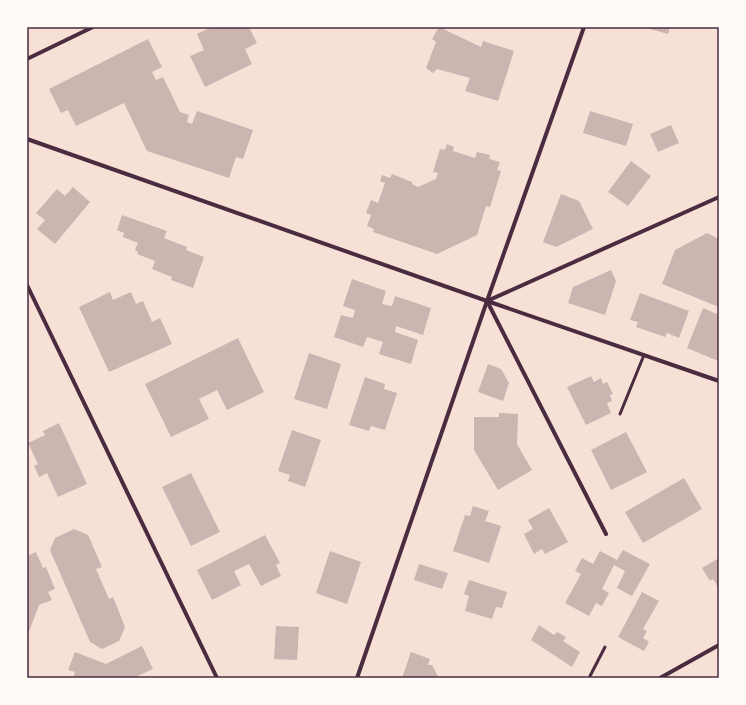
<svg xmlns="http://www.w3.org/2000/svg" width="746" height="705" font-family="'Open Sans',sans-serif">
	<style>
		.building { fill: #ccb4b1 }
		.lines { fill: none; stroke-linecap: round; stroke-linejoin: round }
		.service { stroke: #4a2c40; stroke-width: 3 }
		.minor { stroke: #4a2c40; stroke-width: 4 }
		.neatline { fill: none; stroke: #4a2c40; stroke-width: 1.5 }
	</style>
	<rect width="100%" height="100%" fill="#f7e1d7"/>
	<g class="building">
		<path d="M 211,27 L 249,27 L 257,43 L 245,49 L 252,64 L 205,87 L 190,56 L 204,50 L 197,34 Z"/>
		<path d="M 439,27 L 481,47 L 483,41 L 514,51 L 498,101 L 465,91 L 470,78 L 437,69 L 433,73 L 426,68 L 436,42 L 432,39 Z"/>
		<path d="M 643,27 L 670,27 L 668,34 Z"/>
		<path d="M 148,39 L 162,67 L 152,72 L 156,80 L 163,77 L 180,112 L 189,115 L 187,122 L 192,124 L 197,111 L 253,130 L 243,159 L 236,157 L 229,178 L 147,151 L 124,103 L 76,126 L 68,110 L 61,113 L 49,89 Z"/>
		<path d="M 590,111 L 633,124 L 626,146 L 583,133 Z"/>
		<path d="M 671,125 L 679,143 L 658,152 L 650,134 Z"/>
		<path d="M 447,144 L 454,147 L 453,151 L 475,158 L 477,152 L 490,155 L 489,159 L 500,162 L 497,170 L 501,171 L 490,207 L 486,206 L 477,235 L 437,254 L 373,232 L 374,229 L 367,226 L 371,215 L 366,213 L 371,200 L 378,203 L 385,183 L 380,181 L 382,175 L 390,178 L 392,174 L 412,182 L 412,184 L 418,187 L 436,179 L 438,173 L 433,172 L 440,149 L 445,150 Z"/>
		<path d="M 631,161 L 651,176 L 628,206 L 608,192 Z"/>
		<path d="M 73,187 L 90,202 L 55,244 L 37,229 L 45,220 L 36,213 L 57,189 L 65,196 Z"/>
		<path d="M 561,194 L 579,201 L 593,229 L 556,247 L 543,242 Z"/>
		<path d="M 122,215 L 167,231 L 164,238 L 187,247 L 186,250 L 204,257 L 193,288 L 171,280 L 172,277 L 152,269 L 155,261 L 137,254 L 138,252 L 135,250 L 138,243 L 123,237 L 124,233 L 117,230 Z"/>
		<path d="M 707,233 L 719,239 L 719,307 L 662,284 L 675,250 Z"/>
		<path d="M 611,270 L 616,281 L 605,315 L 568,303 L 573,287 Z"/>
		<path d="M 352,279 L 386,291 L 382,304 L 392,306 L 395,296 L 431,308 L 423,335 L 396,326 L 395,332 L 418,340 L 411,364 L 379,354 L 383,342 L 367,337 L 363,347 L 334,337 L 341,315 L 353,318 L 355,310 L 343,306 Z"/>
		<path d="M 110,292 L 113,300 L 131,292 L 136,304 L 143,301 L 152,322 L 160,318 L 172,344 L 109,372 L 79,307 Z"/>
		<path d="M 640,293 L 689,311 L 679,338 L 667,333 L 665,337 L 636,327 L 638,322 L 630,320 Z"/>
		<path d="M 703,308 L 719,315 L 719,358 L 718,361 L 687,348 Z"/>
		<path d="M 238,338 L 264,392 L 227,410 L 217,390 L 199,399 L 209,419 L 171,437 L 145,384 Z"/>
		<path d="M 309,353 L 341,364 L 327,409 L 294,399 Z"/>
		<path d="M 488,364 L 501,369 L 509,383 L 503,401 L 478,392 Z"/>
		<path d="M 591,376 L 594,382 L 601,378 L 603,384 L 607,382 L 613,394 L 610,395 L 612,401 L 607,403 L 611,413 L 586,425 L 567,387 Z"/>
		<path d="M 365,377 L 385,384 L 384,389 L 397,393 L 385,430 L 371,426 L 369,431 L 349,425 Z"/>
		<path d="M 499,413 L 518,414 L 517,444 L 532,470 L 498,490 L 474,450 L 474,417 L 499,417 Z"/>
		<path d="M 59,423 L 87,484 L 58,497 L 47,473 L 39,477 L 34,466 L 38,464 L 28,443 L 45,435 L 43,431 Z"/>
		<path d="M 292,430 L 321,440 L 305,487 L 288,481 L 290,475 L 278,471 Z"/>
		<path d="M 626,432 L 647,472 L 611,490 L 591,450 Z"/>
		<path d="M 191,473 L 220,532 L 191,546 L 162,487 Z"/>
		<path d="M 684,478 L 702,509 L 643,543 L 625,512 Z"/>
		<path d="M 473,506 L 489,511 L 485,521 L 501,526 L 489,563 L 453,551 L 465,515 L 470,516 Z"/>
		<path d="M 549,508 L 568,542 L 545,554 L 542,549 L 534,554 L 524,534 L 533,529 L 528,520 Z"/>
		<path d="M 74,529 L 88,535 L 102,567 L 96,569 L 109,599 L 113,597 L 125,627 L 119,641 L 102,649 L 90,642 L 50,550 L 55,538 Z"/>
		<path d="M 265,535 L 280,563 L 276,565 L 281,576 L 261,586 L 249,564 L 234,571 L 241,585 L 212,600 L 197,570 Z"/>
		<path d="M 623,550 L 650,564 L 632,596 L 617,588 L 625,571 L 614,565 L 602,589 L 609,593 L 602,606 L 596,603 L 589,616 L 565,603 L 581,574 L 575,571 L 582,558 L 593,564 L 600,551 L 617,560 Z"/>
		<path d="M 330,551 L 361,562 L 347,604 L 316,593 Z"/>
		<path d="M 36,552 L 43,568 L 46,567 L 55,589 L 48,592 L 52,600 L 39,605 L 27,637 L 27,556 Z"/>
		<path d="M 719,558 L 719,589 L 713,579 L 710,581 L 702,568 Z"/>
		<path d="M 419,564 L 448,573 L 442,589 L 414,580 Z"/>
		<path d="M 469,580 L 507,592 L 502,608 L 496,607 L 492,619 L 465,611 L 469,596 L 464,594 Z"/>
		<path d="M 642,592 L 659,601 L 643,629 L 647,631 L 643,638 L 649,642 L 644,651 L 618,637 Z"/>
		<path d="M 539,625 L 554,635 L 557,632 L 566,637 L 563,641 L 580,652 L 572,667 L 531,640 Z"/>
		<path d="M 276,626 L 299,627 L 297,660 L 274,659 Z"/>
		<path d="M 142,646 L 153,669 L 133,678 L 73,678 L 75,672 L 68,670 L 75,652 L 106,664 Z"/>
		<path d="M 411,652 L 430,659 L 428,665 L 432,665 L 439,678 L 402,678 Z"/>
	</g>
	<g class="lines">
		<g class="service">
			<path d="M 620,414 L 644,355"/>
			<path d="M 589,678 L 605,647"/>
		</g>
		<g class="minor">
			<path d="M 27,59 L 93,27"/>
			<path d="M 27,139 L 487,301 L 719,381"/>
			<path d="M 27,285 L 217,678"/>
			<path d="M 606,534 L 487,301 L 719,197"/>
			<path d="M 357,678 L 487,301 L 584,27"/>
			<path d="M 660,678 L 719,645"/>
		</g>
	</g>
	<rect width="746" height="705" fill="none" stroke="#fffaf5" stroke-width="56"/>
	<rect x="28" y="28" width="690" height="649" class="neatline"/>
</svg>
